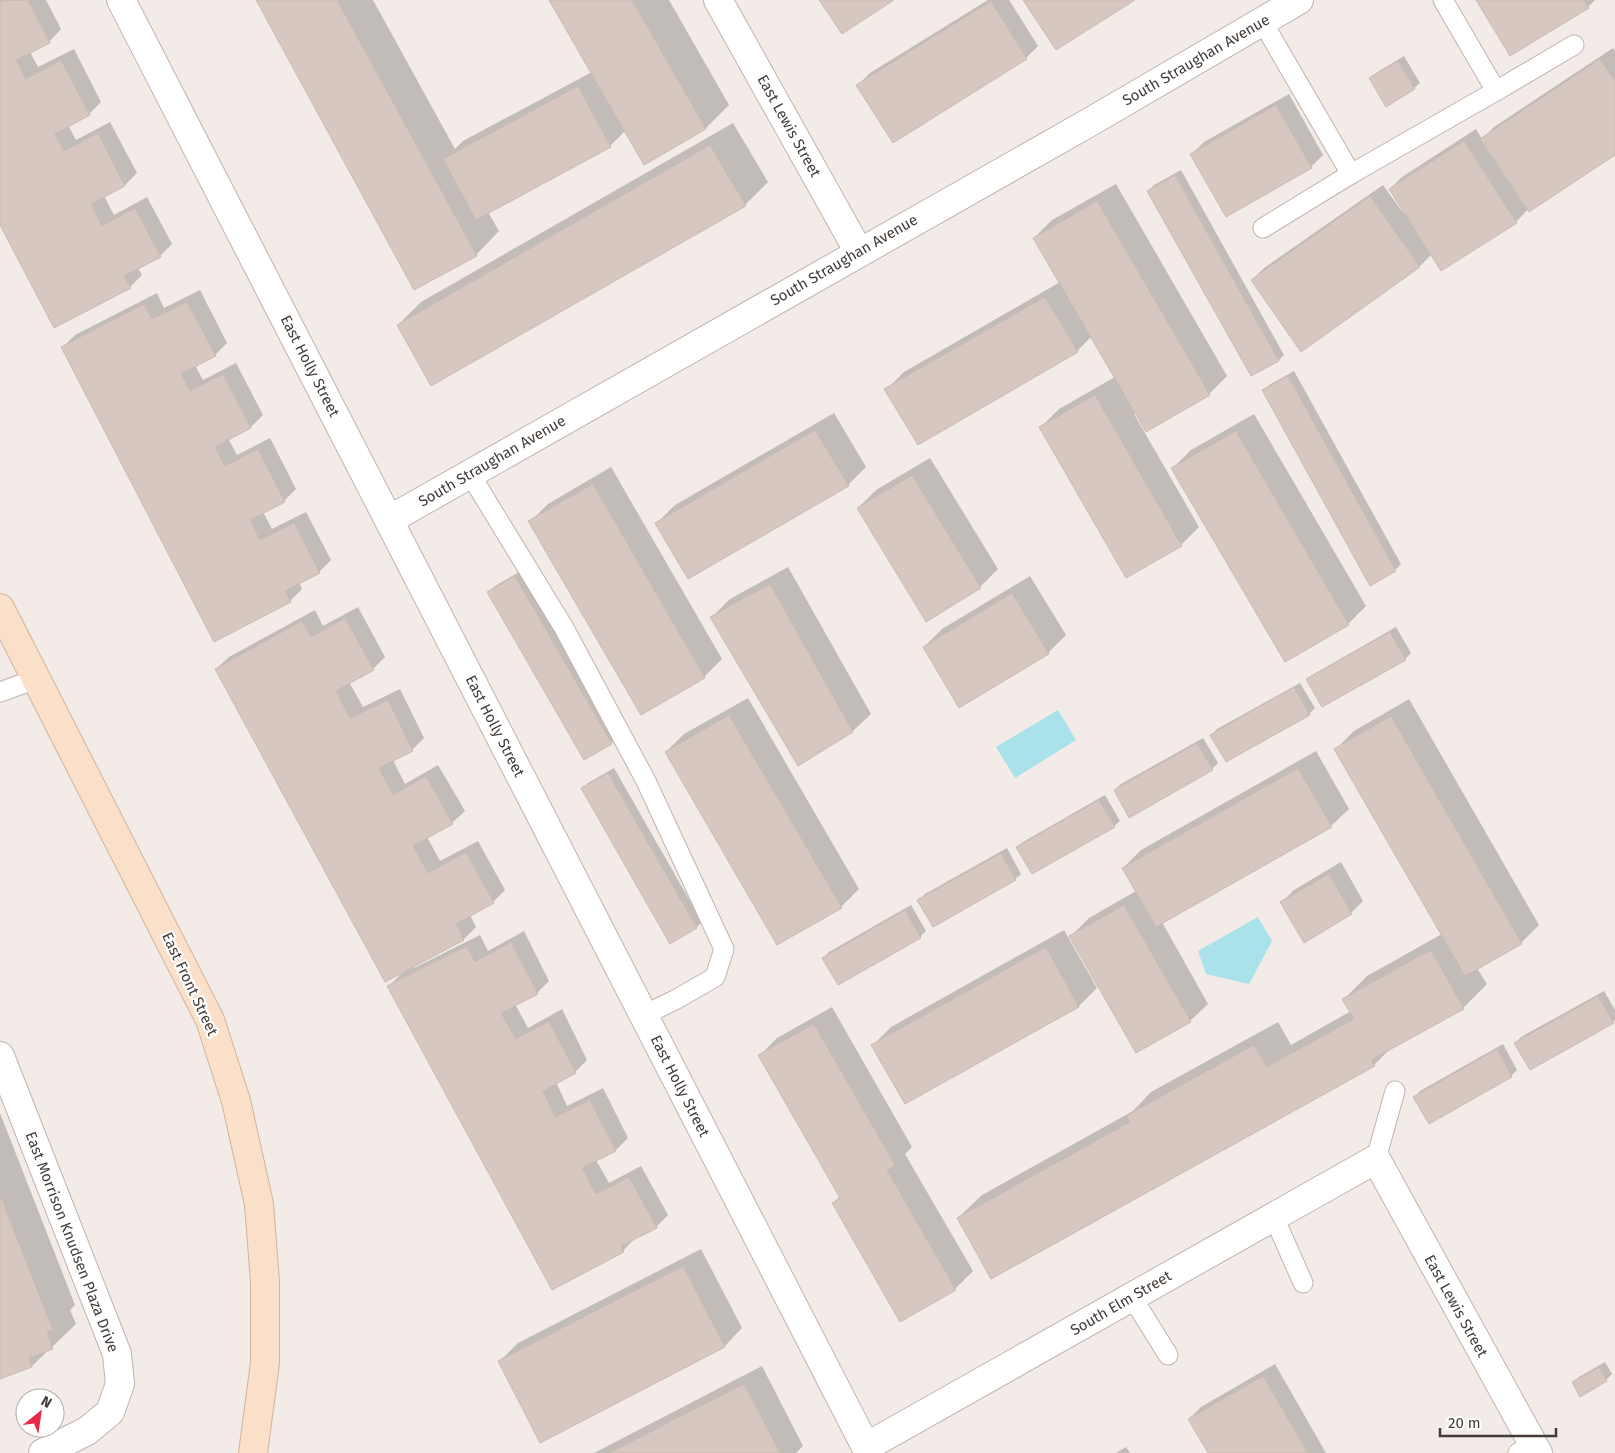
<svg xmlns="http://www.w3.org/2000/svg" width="1615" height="1453" font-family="'Fira Sans',sans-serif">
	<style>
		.water { fill: #a9e2ea }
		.shadow { fill: #0003 }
		.building { fill: #d6c7c1; stroke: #cdbab1 }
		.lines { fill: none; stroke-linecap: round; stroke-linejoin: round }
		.service-casing { stroke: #c0b4ae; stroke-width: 21 }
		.minor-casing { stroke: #c0b4ae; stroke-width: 30 }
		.secondary-casing { stroke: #d1b39d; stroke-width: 30 }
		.service { stroke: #fff; stroke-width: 19 }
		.minor { stroke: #fff; stroke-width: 28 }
		.secondary { stroke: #fadfc9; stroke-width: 28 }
		.labels { text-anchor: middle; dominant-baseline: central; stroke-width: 4.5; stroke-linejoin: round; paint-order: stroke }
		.street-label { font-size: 15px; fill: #443b37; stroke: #fff }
	</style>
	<rect width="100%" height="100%" fill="#f2ebe7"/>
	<g class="water">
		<path d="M 1058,710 L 1076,740 L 1015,778 L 996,747 Z"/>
		<path d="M 1258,917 L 1272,941 L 1249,984 L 1206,974 L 1198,951 Z"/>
	</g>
	<g class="shadow">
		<path d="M 0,0 L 46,0 L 61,29 L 49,42 L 30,52 L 38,67 L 74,49 L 101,102 L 89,114 L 68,125 L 76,140 L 110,122 L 137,173 L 125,185 L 104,196 L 114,215 L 147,197 L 172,244 L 160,256 L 138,268 L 142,275 L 130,287 L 0,223 Z"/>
		<path d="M 257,0 L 373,0 L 455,149 L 463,141 L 592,72 L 551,0 L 669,0 L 729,105 L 706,128 L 645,163 L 626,130 L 610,146 L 488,212 L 499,231 L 476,255 Z"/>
		<path d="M 988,0 L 1009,0 L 1038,46 L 1026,58 L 858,85 L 870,73 Z"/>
		<path d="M 1477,0 L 1595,0 L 1588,7 L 1510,55 Z"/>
		<path d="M 1613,48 L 1615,51 L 1615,153 L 1528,209 L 1516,222 L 1432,254 L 1420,266 L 1302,350 L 1252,280 L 1264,268 L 1383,185 L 1404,214 L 1405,213 L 1390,189 L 1402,177 L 1476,129 L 1482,139 L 1494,127 Z"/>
		<path d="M 1404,56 L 1420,83 L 1414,88 L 1370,78 L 1376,73 Z"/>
		<path d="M 1289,94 L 1323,155 L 1311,167 L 1192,154 L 1204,142 Z"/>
		<path d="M 733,123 L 768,182 L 745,205 L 398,325 L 421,302 Z"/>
		<path d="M 1181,170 L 1284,355 L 1279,360 L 1252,375 L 1149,191 L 1154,185 Z"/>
		<path d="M 1116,184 L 1227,376 L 1209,394 L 1146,430 L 1136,413 L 1134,414 L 1199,527 L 1181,545 L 1041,427 L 1059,409 L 1115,377 L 1092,336 L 1077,351 L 886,390 L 904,372 L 1060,282 L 1034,238 L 1052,220 Z"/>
		<path d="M 200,290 L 227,343 L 215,355 L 195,365 L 203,380 L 236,363 L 263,415 L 251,427 L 228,438 L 237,455 L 270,438 L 296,489 L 284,501 L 263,512 L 272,529 L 306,512 L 331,560 L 319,572 L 299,582 L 302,589 L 290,601 L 63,347 L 75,335 L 157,293 L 164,308 Z"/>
		<path d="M 1294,371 L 1401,564 L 1395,570 L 1264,391 L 1269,385 Z"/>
		<path d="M 834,413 L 866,467 L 848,485 L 657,523 L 675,505 Z"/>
		<path d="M 1254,414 L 1366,606 L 1348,624 L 1173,468 L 1191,450 Z"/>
		<path d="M 930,458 L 998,569 L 980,587 L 858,508 L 876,490 Z"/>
		<path d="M 611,467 L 722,659 L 704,677 L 641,713 L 530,522 L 548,504 Z"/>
		<path d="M 788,567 L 871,714 L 853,731 L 712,617 L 730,599 Z"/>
		<path d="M 521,571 L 617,738 L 611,743 L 489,592 L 495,586 Z"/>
		<path d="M 1030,576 L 1066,635 L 1048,653 L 924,647 L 942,629 Z"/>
		<path d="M 358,607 L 385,657 L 373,669 L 349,682 L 363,707 L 400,689 L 424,738 L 412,750 L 393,760 L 405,784 L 438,765 L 465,811 L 452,823 L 427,837 L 440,861 L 478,841 L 505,890 L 493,902 L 470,915 L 476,927 L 464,939 L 413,965 L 414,968 L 480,935 L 488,951 L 524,931 L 549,981 L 537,993 L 515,1004 L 528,1028 L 562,1009 L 587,1060 L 575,1072 L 556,1082 L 567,1106 L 603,1088 L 628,1138 L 616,1150 L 596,1160 L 609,1183 L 641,1166 L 668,1215 L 656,1227 L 635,1238 L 623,1251 L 389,986 L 404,971 L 216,669 L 229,657 L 315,610 L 323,626 Z"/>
		<path d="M 1396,627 L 1411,653 L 1405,659 L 1308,680 L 1314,674 Z"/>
		<path d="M 1300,683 L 1315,708 L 1309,714 L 1212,735 L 1217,729 Z"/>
		<path d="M 748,698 L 859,889 L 841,907 L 666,752 L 684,734 Z"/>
		<path d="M 1409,699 L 1539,925 L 1521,943 L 1477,968 L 1487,984 L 1463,1008 L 1392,1047 L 1374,1065 L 958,1218 L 982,1195 L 1133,1111 L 1151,1092 L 1278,1022 L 1291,1045 L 1351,1011 L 1344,999 L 1367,976 L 1442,934 L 1336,749 L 1354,731 Z"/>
		<path d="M 1203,738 L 1218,763 L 1212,769 L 1115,790 L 1121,784 Z"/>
		<path d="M 1316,751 L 1349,809 L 1331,826 L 1162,922 L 1208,1004 L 1190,1021 L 1071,936 L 1089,918 L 1136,891 L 1123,868 L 1141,850 Z"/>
		<path d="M 614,768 L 702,922 L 697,927 L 582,789 L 588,783 Z"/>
		<path d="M 1105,795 L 1120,821 L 1114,826 L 1017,847 L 1023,842 Z"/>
		<path d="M 1007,848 L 1021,874 L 1015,879 L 919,900 L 925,894 Z"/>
		<path d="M 1341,862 L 1363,901 L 1351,913 L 1282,902 L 1294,890 Z"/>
		<path d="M 911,905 L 926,931 L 920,937 L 823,958 L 829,952 Z"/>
		<path d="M 1064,930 L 1097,988 L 1079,1006 L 905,1103 L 873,1045 L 891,1027 Z"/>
		<path d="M 1604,991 L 1615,1010 L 1615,1020 L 1613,1022 L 1516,1043 L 1521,1037 Z"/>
		<path d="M 832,1007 L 912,1147 L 905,1154 L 973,1271 L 955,1289 L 833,1203 L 840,1196 L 759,1056 L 777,1038 Z"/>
		<path d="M 1503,1044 L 1517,1070 L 1511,1076 L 1429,1122 L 1415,1097 L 1420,1091 Z"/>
		<path d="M 0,1113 L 75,1305 L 70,1310 L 76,1324 L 32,1366 L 0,1378 Z"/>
		<path d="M 701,1249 L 742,1328 L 725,1346 L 500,1361 L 518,1343 Z"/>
		<path d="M 1605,1362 L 1612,1374 L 1606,1380 L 1574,1383 L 1579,1377 Z"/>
		<path d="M 1275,1364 L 1326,1453 L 1209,1453 L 1189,1419 L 1201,1407 Z"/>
		<path d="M 762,1366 L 803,1446 L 796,1453 L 594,1453 Z"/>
		<path d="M 1126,1447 L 1130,1453 L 1116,1453 Z"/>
	</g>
	<g class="building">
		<path d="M 28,0 L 50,43 L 16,60 L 26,79 L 61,60 L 90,115 L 55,134 L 64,151 L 98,133 L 125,186 L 91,204 L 102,226 L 135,208 L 161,257 L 124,276 L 131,288 L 54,328 L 0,225 L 0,1 Z"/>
		<path d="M 256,0 L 337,0 L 477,256 L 414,290 Z"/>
		<path d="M 549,0 L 632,0 L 706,129 L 644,165 Z"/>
		<path d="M 819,0 L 894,0 L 842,34 Z"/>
		<path d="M 1023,0 L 1135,0 L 1056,50 Z"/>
		<path d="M 1476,0 L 1584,0 L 1589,8 L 1510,56 Z"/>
		<path d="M 991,1 L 1027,59 L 893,143 L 856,85 Z"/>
		<path d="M 1600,59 L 1615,81 L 1615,155 L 1529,212 L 1480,139 Z"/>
		<path d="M 1398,61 L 1415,89 L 1386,107 L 1369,78 Z"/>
		<path d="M 578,86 L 611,147 L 476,220 L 443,159 Z"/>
		<path d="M 1276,105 L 1312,168 L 1226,217 L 1190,154 Z"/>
		<path d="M 1464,141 L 1517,223 L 1441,271 L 1389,189 Z"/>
		<path d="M 710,145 L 746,206 L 431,386 L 397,325 Z"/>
		<path d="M 1175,175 L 1279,361 L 1251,376 L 1147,191 Z"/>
		<path d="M 1370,196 L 1420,267 L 1301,352 L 1251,280 Z"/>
		<path d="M 1097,201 L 1210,395 L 1146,432 L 1033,238 Z"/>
		<path d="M 1045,297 L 1078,352 L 918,445 L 884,389 Z"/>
		<path d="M 187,302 L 216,356 L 181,374 L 190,391 L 223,374 L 251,428 L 215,447 L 225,466 L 258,449 L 285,502 L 250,520 L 260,540 L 294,523 L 320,573 L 285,591 L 291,602 L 214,642 L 61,347 L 144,304 L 152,319 Z"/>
		<path d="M 1288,376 L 1396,571 L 1370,586 L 1262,390 Z"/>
		<path d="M 1095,395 L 1182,546 L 1126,578 L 1039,427 Z"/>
		<path d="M 815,430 L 849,486 L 688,579 L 655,523 Z"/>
		<path d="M 1236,431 L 1349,625 L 1285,662 L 1171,468 Z"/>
		<path d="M 912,475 L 981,588 L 926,622 L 857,508 Z"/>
		<path d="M 593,484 L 705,678 L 641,715 L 528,521 Z"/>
		<path d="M 515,576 L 612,744 L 584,760 L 487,592 Z"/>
		<path d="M 770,584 L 853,732 L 798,766 L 710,617 Z"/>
		<path d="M 1012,593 L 1049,654 L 959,708 L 923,647 Z"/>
		<path d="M 345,618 L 374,670 L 336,691 L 350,718 L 388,700 L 413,751 L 379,768 L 393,795 L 426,776 L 453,824 L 413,846 L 428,873 L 466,852 L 494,903 L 456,924 L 464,940 L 385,982 L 215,669 L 302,621 L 311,637 Z"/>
		<path d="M 1390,632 L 1406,660 L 1322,707 L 1306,679 Z"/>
		<path d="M 1294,687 L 1310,715 L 1226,762 L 1210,735 Z"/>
		<path d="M 729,715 L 842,908 L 777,945 L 665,752 Z"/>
		<path d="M 1391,716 L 1522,944 L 1465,976 L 1334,749 Z"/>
		<path d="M 1197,743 L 1213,770 L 1129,818 L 1114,790 Z"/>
		<path d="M 1298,768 L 1332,827 L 1156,927 L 1122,868 Z"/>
		<path d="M 608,773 L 697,928 L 670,944 L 581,788 Z"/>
		<path d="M 1099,800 L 1115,827 L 1032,874 L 1016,847 Z"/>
		<path d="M 1001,853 L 1016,880 L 933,927 L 917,900 Z"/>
		<path d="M 1329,874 L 1352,914 L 1304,943 L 1280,902 Z"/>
		<path d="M 1124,905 L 1191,1022 L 1136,1053 L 1069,936 Z"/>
		<path d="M 905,910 L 921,938 L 838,985 L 822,958 Z"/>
		<path d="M 511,942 L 538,994 L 501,1013 L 516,1039 L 549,1021 L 576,1073 L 543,1091 L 555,1117 L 590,1100 L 616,1151 L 582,1168 L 596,1194 L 629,1177 L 657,1228 L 621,1246 L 624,1252 L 552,1290 L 387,986 L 467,946 L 475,962 Z"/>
		<path d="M 1046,947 L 1079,1007 L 905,1104 L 871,1045 Z"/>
		<path d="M 1431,950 L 1464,1009 L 1371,1060 L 1375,1066 L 991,1279 L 957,1218 L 1130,1122 L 1126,1116 L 1254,1045 L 1267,1067 L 1354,1019 L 1342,999 Z"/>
		<path d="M 1598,996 L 1614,1023 L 1530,1070 L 1514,1043 Z"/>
		<path d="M 814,1024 L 895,1165 L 887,1170 L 956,1290 L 900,1322 L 832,1203 L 840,1198 L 758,1055 Z"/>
		<path d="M 1497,1049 L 1512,1077 L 1429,1124 L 1413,1097 Z"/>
		<path d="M 0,1195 L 53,1330 L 47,1332 L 53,1349 L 29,1358 L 32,1367 L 0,1379 Z"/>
		<path d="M 683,1266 L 725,1347 L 540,1443 L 498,1361 Z"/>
		<path d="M 1599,1367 L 1607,1381 L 1580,1397 L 1572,1382 Z"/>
		<path d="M 1263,1376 L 1308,1453 L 1208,1453 L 1188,1419 Z"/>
		<path d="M 744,1384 L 780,1453 L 609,1453 Z"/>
	</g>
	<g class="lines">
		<defs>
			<g id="service">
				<path d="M 1262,21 L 1351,174 L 1496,91 L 1443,0"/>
				<path d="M 1496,91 L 1574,45"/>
				<path d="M 1263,228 L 1351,174"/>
				<path d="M 470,474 L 564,628 L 646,781 L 724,949 L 715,977 L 675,1000 L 644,1015"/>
				<path d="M 0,692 L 36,679"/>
				<path d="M 1376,1159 L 1395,1091"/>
				<path d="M 1274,1217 L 1303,1283"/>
				<path d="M 1132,1297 L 1168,1355"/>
				<path d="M 1518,1453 L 1533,1445"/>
			</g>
			<g id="minor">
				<path d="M 121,0 L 869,1453"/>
				<path d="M 718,0 L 859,252"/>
				<path d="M 389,520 L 1090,122 L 1299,0"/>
				<path d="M 0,1056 L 117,1354 L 120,1384 L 110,1412 L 87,1431 L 43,1453"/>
				<path d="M 866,1447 L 1376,1159 L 1538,1453"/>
			</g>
			<path id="secondary" d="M 0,608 L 210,1020 L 236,1101 L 259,1204 L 265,1282 L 265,1363 L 253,1453"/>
		</defs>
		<use href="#service" class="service-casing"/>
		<use href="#minor" class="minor-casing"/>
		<use href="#secondary" class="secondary-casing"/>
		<use href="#service" class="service"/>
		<use href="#minor" class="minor"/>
		<use href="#secondary" class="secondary"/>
	</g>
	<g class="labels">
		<g class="street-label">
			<text transform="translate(1196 60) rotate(-30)">South Straughan Avenue</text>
			<text transform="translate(789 126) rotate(61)">East Lewis Street</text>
			<text transform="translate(844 260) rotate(-30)">South Straughan Avenue</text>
			<text transform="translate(310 366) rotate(63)">East Holly Street</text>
			<text transform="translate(492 461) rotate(-30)">South Straughan Avenue</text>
			<text transform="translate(495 726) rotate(63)">East Holly Street</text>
			<text transform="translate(190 984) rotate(65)">East Front Street</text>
			<text transform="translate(680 1086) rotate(63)">East Holly Street</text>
			<text transform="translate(72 1242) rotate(69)">East Morrison Knudsen Plaza Drive</text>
			<text transform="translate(1121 1303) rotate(-30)">South Elm Street</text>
			<text transform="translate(1456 1306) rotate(61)">East Lewis Street</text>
		</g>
	</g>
	<g transform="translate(40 1413) rotate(30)"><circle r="24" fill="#ffffff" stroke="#b4b1af"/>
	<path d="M0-4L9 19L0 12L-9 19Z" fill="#e72946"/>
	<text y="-8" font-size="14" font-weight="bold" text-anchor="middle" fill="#443b37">N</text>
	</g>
	<path d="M1440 1428v8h116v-8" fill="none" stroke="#443b37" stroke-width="2.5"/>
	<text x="1448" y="1428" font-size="15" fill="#443b37" stroke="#ffffff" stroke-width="4" paint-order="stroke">20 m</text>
</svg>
